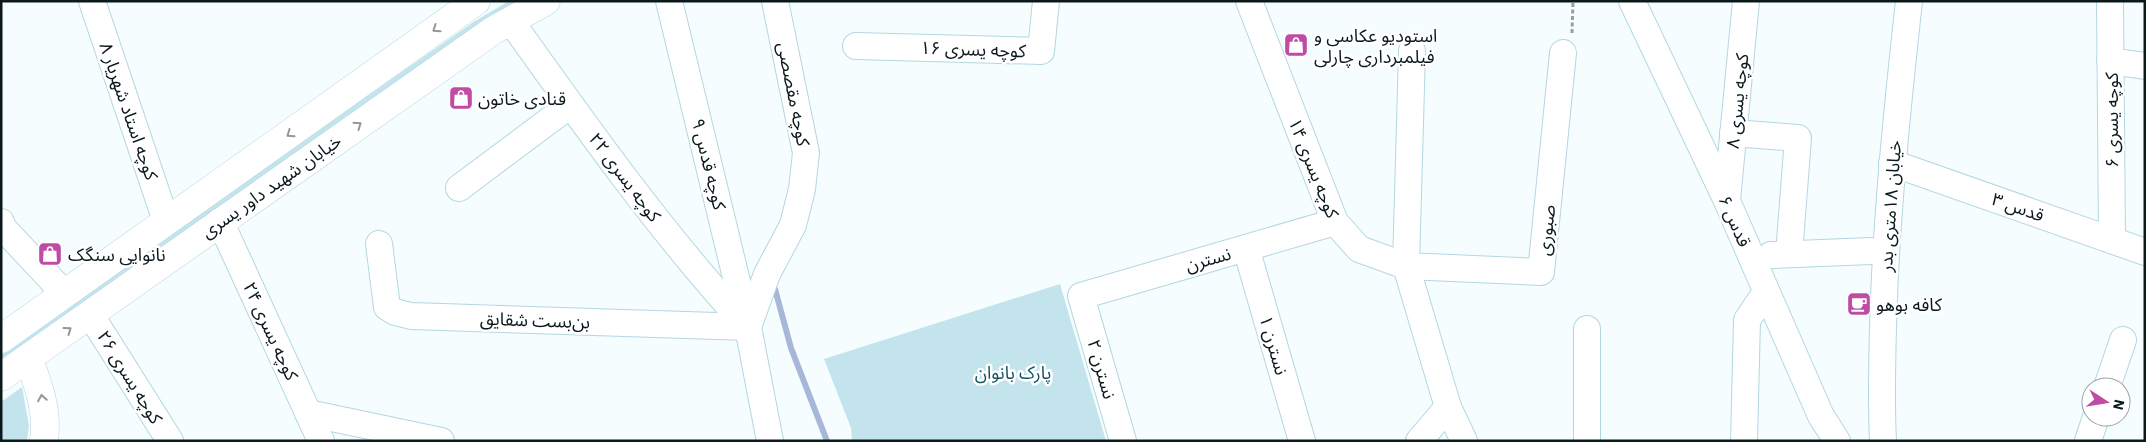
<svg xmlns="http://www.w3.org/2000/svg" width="2146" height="442" font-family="'IBM Plex Sans','Noto Sans Arabic',sans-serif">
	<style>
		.green { fill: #c3e4ed }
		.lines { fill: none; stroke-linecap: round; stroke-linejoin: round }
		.stream { stroke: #a7b7d8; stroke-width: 6 }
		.minor-casing { stroke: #b3d7e1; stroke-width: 28 }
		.major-casing { stroke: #b3d7e1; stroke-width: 29 }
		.path { stroke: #95a0a2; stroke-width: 3; stroke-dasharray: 4 2.5; stroke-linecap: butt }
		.minor { stroke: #fff; stroke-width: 26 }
		.major { stroke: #fff; stroke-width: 28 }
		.oneway { stroke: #919899 }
		.labels { text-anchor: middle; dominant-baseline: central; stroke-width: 5; stroke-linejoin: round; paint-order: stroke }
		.poi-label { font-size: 18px; fill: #0b191d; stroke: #fff; text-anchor: start }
		.street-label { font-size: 18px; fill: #0b191d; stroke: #fff }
		.park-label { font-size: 18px; fill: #155260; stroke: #fff }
	</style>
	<rect width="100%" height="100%" fill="#f5fdff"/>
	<g class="green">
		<path d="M 509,1 L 527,1 L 1,366 L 1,350 L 475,21 Z"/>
		<path d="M 1060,284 L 1106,441 L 852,441 L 851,428 L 824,359 Z"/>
		<path d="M 22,387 L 29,426 L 27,441 L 1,441 L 1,402 Z"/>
	</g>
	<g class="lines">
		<path class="stream" d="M 775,289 L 791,348 L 827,441"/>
		<defs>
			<g id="minor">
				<path d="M 92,1 L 166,221"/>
				<path d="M 669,1 L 748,327 L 770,441"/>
				<path d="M 1249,1 L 1335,222 L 1359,249 L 1406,266 L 1448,407 L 1464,441"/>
				<path d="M 1632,1 L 1727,201 L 1821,416 L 1837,441"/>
				<path d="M 2110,1 L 2112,240"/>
				<path d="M 510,20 C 584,124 659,230 746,325"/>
				<path d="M 856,46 L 1041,51 L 1046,1"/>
				<path d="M 1412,51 L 1406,266 L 1541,272 L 1563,53"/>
				<path d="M 2110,61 L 2145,66"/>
				<path d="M 1733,133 L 1798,138 L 1789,254"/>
				<path d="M 1892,163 L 2145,252"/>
				<path d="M 459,188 L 570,105"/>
				<path d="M 1727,200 L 1746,1"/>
				<path d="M 220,221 L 321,441"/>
				<path d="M 1,222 L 3,228 L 65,294"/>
				<path d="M 379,244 L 387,307 L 395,312 L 411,316 L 748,327"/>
				<path d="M 1246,248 L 1302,441"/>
				<path d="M 1771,255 L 1871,251"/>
				<path d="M 90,314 L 170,441"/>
				<path d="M 748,327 L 767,274 L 793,225 L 802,189 L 806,153 L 775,1"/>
				<path d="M 2107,387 L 2123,340"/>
				<path d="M 308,413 L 441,441"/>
				<path d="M 1123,441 L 1081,296 L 1335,222"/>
				<path d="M 1419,441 L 1448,407"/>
				<path d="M 1587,441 L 1587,329"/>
				<path d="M 1744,441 L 1747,320 L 1766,292"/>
				<path d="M 1883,441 C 1881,403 1882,365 1883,327 C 1886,218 1897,110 1909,1"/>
				<path d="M 2088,441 L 2096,417"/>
			</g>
			<g id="major">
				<path d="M 1,339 L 476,1"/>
				<path d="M 28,358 C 39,385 48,412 44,441"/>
				<path d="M 1,377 L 494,30 L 546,1"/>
			</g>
		</defs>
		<use href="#minor" class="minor-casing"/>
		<use href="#major" class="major-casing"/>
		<path class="path" d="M 1572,33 L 1573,1"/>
		<use href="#minor" class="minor"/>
		<use href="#major" class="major"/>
	</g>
	<defs><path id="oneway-chevron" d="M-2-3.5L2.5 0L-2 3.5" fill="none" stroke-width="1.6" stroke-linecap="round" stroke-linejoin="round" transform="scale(1.25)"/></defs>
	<g class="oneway">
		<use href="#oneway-chevron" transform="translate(436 29) rotate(145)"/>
		<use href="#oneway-chevron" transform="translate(358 125) rotate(-35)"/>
		<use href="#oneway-chevron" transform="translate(290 134) rotate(145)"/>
		<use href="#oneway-chevron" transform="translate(68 330) rotate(-36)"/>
		<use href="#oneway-chevron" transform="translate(42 398) rotate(-99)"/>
	</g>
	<defs>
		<symbol id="shop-square" viewBox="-11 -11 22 22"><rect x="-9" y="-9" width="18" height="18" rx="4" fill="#bf4ba4" stroke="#fff"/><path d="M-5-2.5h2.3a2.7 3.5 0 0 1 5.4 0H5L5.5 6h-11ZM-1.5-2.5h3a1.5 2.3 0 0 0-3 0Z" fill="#fff"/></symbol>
		<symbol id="cafe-square" viewBox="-11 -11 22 22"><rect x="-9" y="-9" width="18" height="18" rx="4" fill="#bf4ba4" stroke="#fff"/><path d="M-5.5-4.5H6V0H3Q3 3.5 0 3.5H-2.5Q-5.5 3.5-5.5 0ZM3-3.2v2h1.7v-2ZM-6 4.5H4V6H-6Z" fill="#fff"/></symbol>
	</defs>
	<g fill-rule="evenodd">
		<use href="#shop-square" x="1282" y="31" width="28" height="28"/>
		<use href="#shop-square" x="447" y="84" width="28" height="28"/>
		<use href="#shop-square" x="36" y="240" width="28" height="28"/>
		<use href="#cafe-square" x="1845" y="290" width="28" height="28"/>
	</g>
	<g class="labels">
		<g class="poi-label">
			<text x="1314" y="35">استودیو عکاسی و<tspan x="1314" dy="21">فیلمبرداری چارلی</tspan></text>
			<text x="478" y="98">قنادی خاتون</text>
			<text x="68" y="254">نانوایی سنگک</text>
			<text x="1876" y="304">کافه بوهو</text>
		</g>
		<g class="street-label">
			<text transform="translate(973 49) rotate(2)">کوچه یسری ۱۶</text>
			<text transform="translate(794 94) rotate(79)">کوچه مقصصی</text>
			<text transform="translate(1737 101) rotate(-84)">کوچه یسری ۸</text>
			<text transform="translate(129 111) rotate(71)">کوچه استاد شهریار ۸</text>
			<text transform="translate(2111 120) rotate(-90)">کوچه یسری ۶</text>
			<text transform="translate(709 164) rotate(76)">کوچه قدس ۹</text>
			<text transform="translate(1314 168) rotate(68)">کوچه یسری ۱۴</text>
			<text transform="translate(625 177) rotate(53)">کوچه یسری ۲۲</text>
			<text transform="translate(271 186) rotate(-35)">خیابان شهید داور یسری</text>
			<text transform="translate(1890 206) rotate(-86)">خیابان ۱۸متری بدر</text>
			<text transform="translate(2018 207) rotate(19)">قدس ۳</text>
			<text transform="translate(1735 221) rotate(66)">قدس ۶</text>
			<text transform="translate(1546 230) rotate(-84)">صبوری</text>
			<text transform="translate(1208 259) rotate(-16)">نسترن</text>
			<text transform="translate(535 320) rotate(2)">بن‌بست شقایق</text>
			<text transform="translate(271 331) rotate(65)">کوچه یسری ۲۴</text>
			<text transform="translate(1274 345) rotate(74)">نسترن ۱</text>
			<text transform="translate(1102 369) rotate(74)">نسترن ۲</text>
			<text transform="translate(130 377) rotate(58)">کوچه یسری ۲۶</text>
		</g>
		<g class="park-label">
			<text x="1013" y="372">پارک بانوان</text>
		</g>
	</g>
	<rect width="2146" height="442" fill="none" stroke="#0b191d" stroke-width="5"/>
	<g transform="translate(2106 402) rotate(102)"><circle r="24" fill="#ffffff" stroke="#9da3a5"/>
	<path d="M0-4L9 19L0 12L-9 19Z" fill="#bf4ba4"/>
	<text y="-8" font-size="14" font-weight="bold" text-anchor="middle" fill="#0b191d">N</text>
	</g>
</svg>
